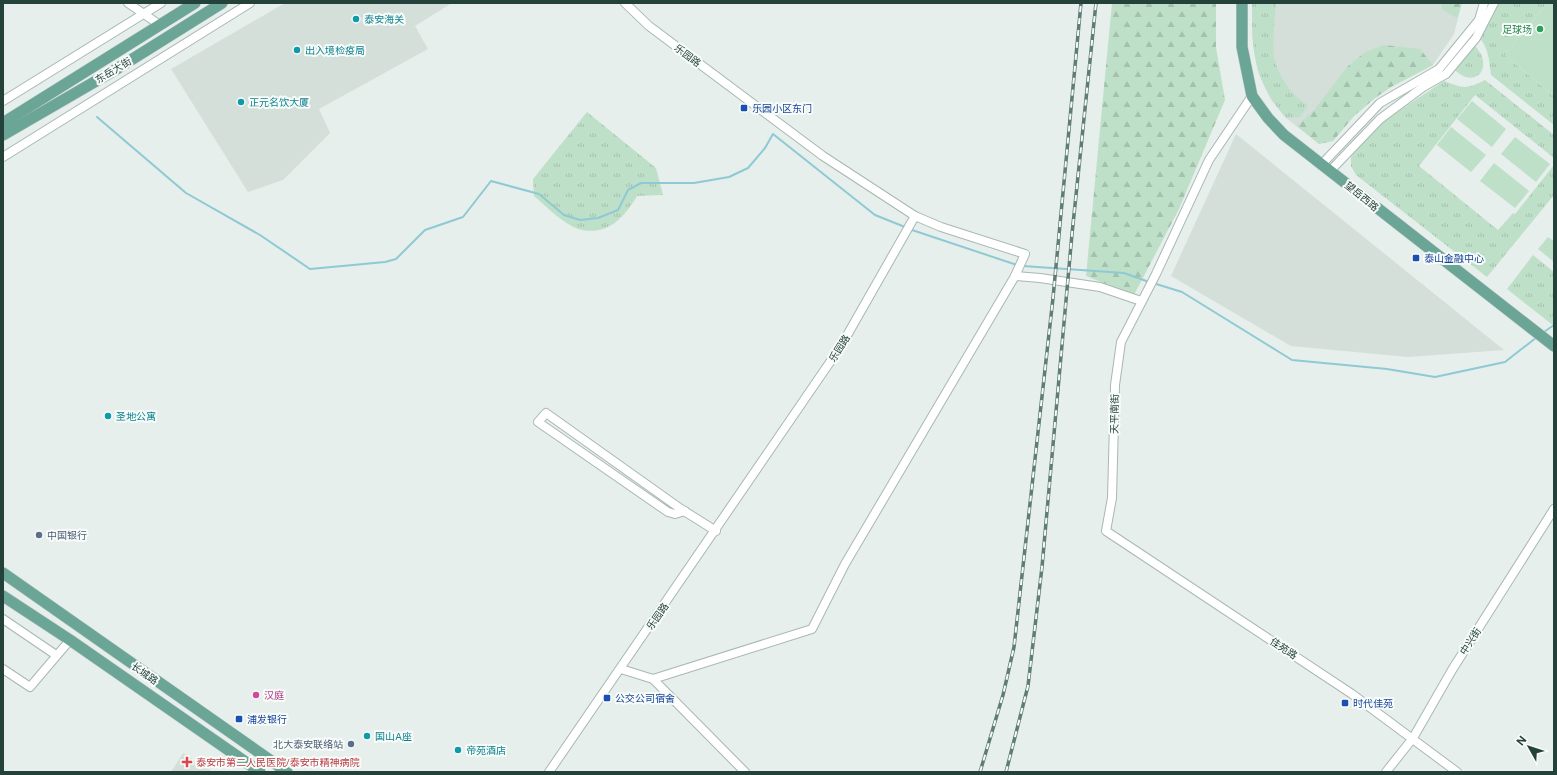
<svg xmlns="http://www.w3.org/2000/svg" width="1557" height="775" font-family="'Public Sans','Noto Sans SC',sans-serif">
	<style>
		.built { fill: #d4dfda }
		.forest { fill: url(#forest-firs) }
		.park { fill: url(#park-tufts) }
		.garden { fill: #bfe0c8 }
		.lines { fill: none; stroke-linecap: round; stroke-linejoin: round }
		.stream { stroke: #8ec9d4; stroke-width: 2 }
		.minor-casing { stroke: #a8b8b2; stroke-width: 10 }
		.major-casing { stroke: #c2cac8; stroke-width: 12 }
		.minor { stroke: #fff; stroke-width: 8 }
		.major { stroke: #6aa596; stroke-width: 11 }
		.rail-casing { stroke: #5f7d75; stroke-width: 3.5 }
		.rail { stroke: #f7fbf9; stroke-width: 2; stroke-dasharray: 6; stroke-linecap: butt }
		.culture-dot { fill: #0f9aa8; stroke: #f7fbf9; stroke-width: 1.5 }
		.leisure-dot { fill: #2e9e5b; stroke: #f7fbf9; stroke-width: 1.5 }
		.transit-dot { fill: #1a4fb4; stroke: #f7fbf9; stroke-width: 1.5 }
		.service-dot { fill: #5c6f8a; stroke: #f7fbf9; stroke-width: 1.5 }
		.hotel-dot { fill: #d1479c; stroke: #f7fbf9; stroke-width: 1.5 }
		.health-dot { fill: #e0444e; stroke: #f7fbf9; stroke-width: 1.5 }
		.labels { text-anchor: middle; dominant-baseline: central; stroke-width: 4; stroke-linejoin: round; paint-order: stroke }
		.culture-label { font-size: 10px; fill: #0d838f; stroke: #f7fbf9; text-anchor: start }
		.leisure-label { font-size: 10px; fill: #27864d; stroke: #f7fbf9; text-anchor: end }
		.street-label { font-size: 10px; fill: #24423a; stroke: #f7fbf9 }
		.transit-label { font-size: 10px; fill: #164399; stroke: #f7fbf9; text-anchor: start }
		.service-label { font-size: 10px; fill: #4e5e75; stroke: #f7fbf9; text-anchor: start }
		.hotel-label { font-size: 10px; fill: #b23c85; stroke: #f7fbf9; text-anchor: start }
		.health-label { font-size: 10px; fill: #be3a42; stroke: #f7fbf9; text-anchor: start }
	</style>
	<defs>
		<pattern id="forest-firs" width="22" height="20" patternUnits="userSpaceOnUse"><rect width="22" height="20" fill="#bfe0c8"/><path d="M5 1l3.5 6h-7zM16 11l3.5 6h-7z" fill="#a4c1ad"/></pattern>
		<pattern id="park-tufts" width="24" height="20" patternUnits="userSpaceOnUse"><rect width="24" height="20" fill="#bfe0c8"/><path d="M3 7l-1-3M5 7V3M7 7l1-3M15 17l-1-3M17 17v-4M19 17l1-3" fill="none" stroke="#a4c1ad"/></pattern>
	</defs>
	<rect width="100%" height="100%" fill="#e6efeb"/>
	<g class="built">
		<path d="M 285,3 L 452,3 L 415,26 L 428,49 L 319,109 L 330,133 L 283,180 L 248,192 L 171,69 Z"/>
		<path d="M 1252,3 L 1462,3 L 1454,34 L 1433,65 L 1391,87 L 1375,98 L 1354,116 L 1333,141 L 1319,144 L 1286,118 L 1271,100 L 1258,72 L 1252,37 Z"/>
		<path d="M 1236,134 L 1504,350 L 1408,357 L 1291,346 L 1171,276 Z"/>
		<path d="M 183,753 L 213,772 L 171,772 Z"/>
	</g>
	<g class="forest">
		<path d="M 1112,3 L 1216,3 L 1216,47 L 1225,100 L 1179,209 L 1134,295 L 1086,276 Z"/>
		<path d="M 1441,3 L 1462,3 L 1457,18 L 1442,9 Z"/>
		<path d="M 1384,45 L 1420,49 L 1433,65 L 1391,87 L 1375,98 L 1354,116 L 1333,141 L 1319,144 L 1297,126 L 1314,110 L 1348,66 L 1365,52 Z"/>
	</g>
	<g class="park">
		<path d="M 1252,3 L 1276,3 C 1275,18 1272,42 1274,56 C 1278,76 1291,95 1308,105 L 1300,117 L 1286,118 C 1253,79 1252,53 1252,3 Z"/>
		<path d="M 1493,3 L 1547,3 L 1505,55 L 1554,96 L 1554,125 L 1491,75 C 1489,60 1489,50 1480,38 Z"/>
		<path d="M 1475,46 C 1495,67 1475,90 1455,70 Z"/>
		<path d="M 1485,80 L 1554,135 L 1554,158 L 1475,95 L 1419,166 L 1498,230 L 1513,213 L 1515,214 L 1554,165 L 1554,195 L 1487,277 L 1356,175 L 1351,166 L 1351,157 L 1370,135 L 1382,122 L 1444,81 C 1463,88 1466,90 1485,80 Z"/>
		<path d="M 587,112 L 656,168 L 663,195 L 637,196 C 624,218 607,237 578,229 C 562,223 547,207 534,196 L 533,179 Z"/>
		<path d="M 1533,255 L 1554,272 L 1554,326 L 1507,289 Z"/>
	</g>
	<g class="garden">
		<path d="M 1547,3 L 1554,3 L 1554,96 L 1505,55 Z"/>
		<path d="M 1472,101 L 1506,129 L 1492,147 L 1457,119 Z"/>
		<path d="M 1451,127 L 1486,155 L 1471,172 L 1437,145 Z"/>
		<path d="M 1515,137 L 1550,164 L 1536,182 L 1501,154 Z"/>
		<path d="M 1494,163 L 1529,191 L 1515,208 L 1480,181 Z"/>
		<path d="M 1548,237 L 1554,241 L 1554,262 L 1538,249 Z"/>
	</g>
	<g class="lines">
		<g class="stream">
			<path d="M 97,117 L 186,193 L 260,235 L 310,269 L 385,262 L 396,259 L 425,230 L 463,217 L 491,181 L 539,194 L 564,215 L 580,220 L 598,218 L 618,210 L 628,190 L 641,183 L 694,183 L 729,177 L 748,168 L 765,148 L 773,134 L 875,215 L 905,227"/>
			<path d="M 909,229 L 1017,265"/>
			<path d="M 1023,266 L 1124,273 L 1149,282"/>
			<path d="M 1153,283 L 1182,292 L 1292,360 L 1387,369 L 1435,377 L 1505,362 L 1537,337"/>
			<path d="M 1544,332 L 1554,325"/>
		</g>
		<defs>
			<g id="minor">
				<path d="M 128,3 L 157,23 L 162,24"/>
				<path d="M 1252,96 L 1209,160 L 1156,274 L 1121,342 L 1115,385 L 1112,498 L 1106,531 L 1352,694 L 1457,772"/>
				<path d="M 3,101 L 161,3"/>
				<path d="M 3,157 L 250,3"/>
				<path d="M 1322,164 L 1380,103 L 1439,69 L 1479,20 L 1484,3"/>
				<path d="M 1331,170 L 1380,119 L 1423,87 L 1446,74 L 1476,38 L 1494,3"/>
				<path d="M 1015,276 L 1040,278 L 1100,287 L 1141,301"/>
				<path d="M 685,511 L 675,514 L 668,512 L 538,422 L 546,413 L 681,509 L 716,531"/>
				<path d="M 3,619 L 56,655"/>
				<path d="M 3,669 L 30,687 L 70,640"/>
				<path d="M 621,669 L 653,679 L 812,629 L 845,564 L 1015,276 L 1025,254 L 941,227 L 915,216"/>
				<path d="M 653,679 L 745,772"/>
				<path d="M 549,772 L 841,346 L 915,216 L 823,156 L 649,26 L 625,3"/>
				<path d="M 1386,772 L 1413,738 L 1452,670 L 1554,509"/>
			</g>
			<g id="major">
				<path d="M 1242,3 L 1242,47 L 1252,96 L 1268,118 L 1284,135 L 1554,346"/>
				<path d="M 3,123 L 195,3"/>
				<path d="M 3,135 L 115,70 L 222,3"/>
				<path d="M 3,573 L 287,772"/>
				<path d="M 3,596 L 70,640 L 260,772"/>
			</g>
		</defs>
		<use href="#minor" class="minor-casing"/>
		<use href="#major" class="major-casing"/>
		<use href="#minor" class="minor"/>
		<use href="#major" class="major"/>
		<defs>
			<g id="rail">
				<path d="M 980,772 L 1003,695 L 1014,647 L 1053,298 L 1081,3"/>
				<path d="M 1006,772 L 1028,686 L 1042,567 L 1072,234 L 1096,3"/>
			</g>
		</defs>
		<use href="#rail" class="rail-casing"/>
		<use href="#rail" class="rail"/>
	</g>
	<g class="culture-dot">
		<circle cx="356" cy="19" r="4"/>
		<circle cx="297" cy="50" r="4"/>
		<circle cx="241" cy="102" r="4"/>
		<circle cx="108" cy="416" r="4"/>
		<circle cx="367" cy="736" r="4"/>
		<circle cx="458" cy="750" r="4"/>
	</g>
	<circle class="leisure-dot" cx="1540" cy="29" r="4"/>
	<g class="transit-dot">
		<rect x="740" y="104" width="8" height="8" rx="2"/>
		<rect x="1412" y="254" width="8" height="8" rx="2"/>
		<rect x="603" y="694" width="8" height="8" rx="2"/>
		<rect x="1341" y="699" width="8" height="8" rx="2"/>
		<rect x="235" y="715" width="8" height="8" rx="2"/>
	</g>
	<g class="service-dot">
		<circle cx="39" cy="535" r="4"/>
		<circle cx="351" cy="744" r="4"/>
	</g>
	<circle class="hotel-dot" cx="256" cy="695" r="4"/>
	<path class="health-dot" d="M185 756h4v4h4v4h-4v4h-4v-4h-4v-4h4z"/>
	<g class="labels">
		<g class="culture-label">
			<text x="364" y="19">泰安海关</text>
			<text x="305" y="50">出入境检疫局</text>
			<text x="249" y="102">正元名饮大厦</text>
			<text x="116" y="416">圣地公寓</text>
			<text x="375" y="736">国山A座</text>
			<text x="466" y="750">帝苑酒店</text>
		</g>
		<g class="leisure-label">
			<text x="1532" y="29">足球场</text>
		</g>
		<g class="street-label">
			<text transform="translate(688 55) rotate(37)">乐园路</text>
			<text transform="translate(113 70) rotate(-31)">东岳大街</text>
			<text transform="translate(1362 196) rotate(39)">望岳西路</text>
			<text transform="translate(839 348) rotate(-58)">乐园路</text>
			<text transform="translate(1114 414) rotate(-89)">天平南街</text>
			<text transform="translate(657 616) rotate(-55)">乐园路</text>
			<text transform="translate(1470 641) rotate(-57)">中兴街</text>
			<text transform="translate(1284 648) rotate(34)">佳苑路</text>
			<text transform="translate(145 673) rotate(35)">长城路</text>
		</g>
		<g class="transit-label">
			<text x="752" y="108">乐园小区东门</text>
			<text x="1424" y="258">泰山金融中心</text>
			<text x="615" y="698">公交公司宿舍</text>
			<text x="1353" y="703">时代佳苑</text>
			<text x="247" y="719">浦发银行</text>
		</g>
		<g class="service-label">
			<text x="47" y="535">中国银行</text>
			<text x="343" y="744" text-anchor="end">北大泰安联络站</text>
		</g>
		<g class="hotel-label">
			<text x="264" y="695">汉庭</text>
		</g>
		<g class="health-label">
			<text x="196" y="762">泰安市第二人民医院/泰安市精神病院</text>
		</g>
	</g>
	<rect width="1557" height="775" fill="none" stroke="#24423a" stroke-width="8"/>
	<g transform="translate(1529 747) rotate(309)" stroke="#f7fbf9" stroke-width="3" paint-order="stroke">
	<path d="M0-3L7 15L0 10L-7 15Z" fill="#24423a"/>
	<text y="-6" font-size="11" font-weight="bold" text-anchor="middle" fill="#24423a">N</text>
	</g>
</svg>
